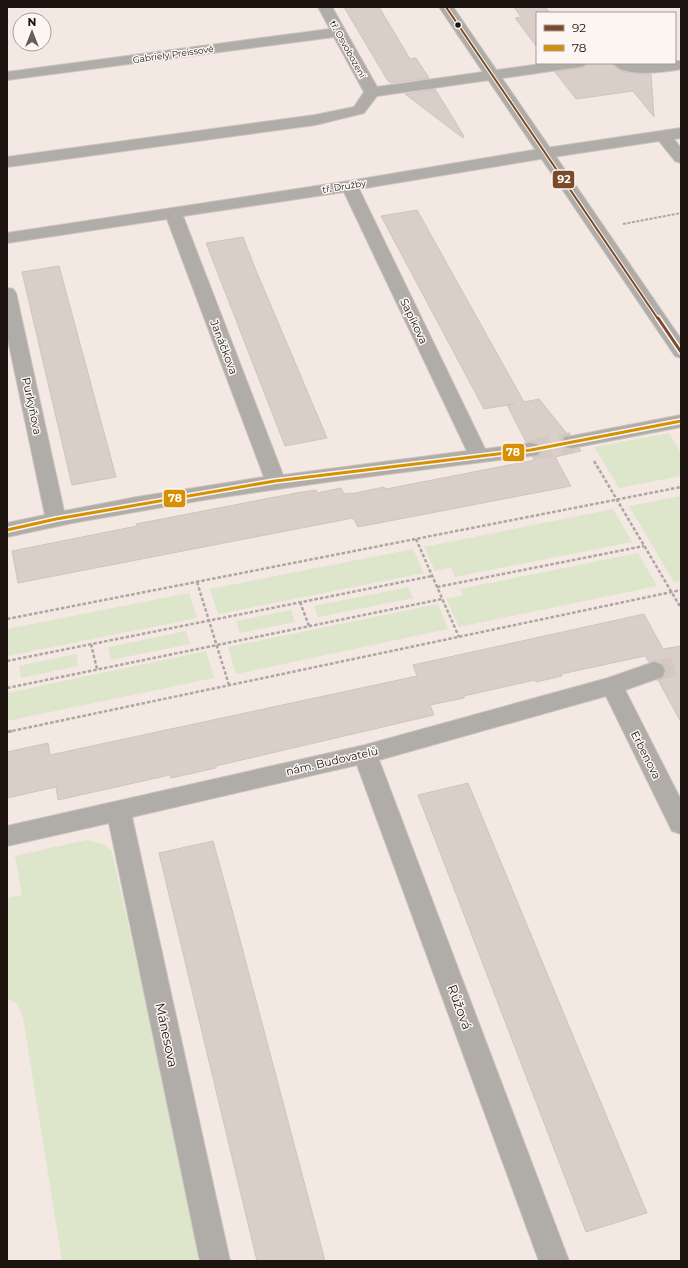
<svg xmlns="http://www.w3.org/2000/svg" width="688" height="1268" font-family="Montserrat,sans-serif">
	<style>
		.green { fill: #dde5cb }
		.building { fill: #d9cec8; stroke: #cfc4bf }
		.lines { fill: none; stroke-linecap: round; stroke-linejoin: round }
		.minor-tunnel { stroke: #d4c8c2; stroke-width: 20; stroke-dasharray: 20 10; stroke-linecap: butt }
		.minor-casing { stroke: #ccc3be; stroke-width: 2 }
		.tertiary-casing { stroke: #ccc3be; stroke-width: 2 }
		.path-far2 { stroke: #ada7a3; stroke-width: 2; stroke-dasharray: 3 1.5; stroke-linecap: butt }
		.path-far1 { stroke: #ada7a3; stroke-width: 2.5; stroke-dasharray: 3.5 2; stroke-linecap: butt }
		.path { stroke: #ada7a3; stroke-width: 3; stroke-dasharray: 5 2.5; stroke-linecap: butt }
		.minor { fill: #b0aca7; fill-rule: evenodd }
		.tertiary { fill: #b0aca7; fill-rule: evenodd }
		.bus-1-far1-casing { stroke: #fcf6f3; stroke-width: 4 }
		.bus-1-casing { stroke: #fcf6f3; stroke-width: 6 }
		.bus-2-casing { stroke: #fcf6f3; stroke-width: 6 }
		.bus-1-far1 { stroke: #7a4b2a; stroke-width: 2 }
		.bus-1 { stroke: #7a4b2a; stroke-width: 3 }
		.bus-2 { stroke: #d69002; stroke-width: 3 }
		.bus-dot { fill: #1d140f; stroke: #fcf6f3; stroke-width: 1.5 }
		.labels { text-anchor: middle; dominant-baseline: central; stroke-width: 3; stroke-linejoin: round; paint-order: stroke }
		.far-street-label { font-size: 9px; fill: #1d140f; stroke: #fcf6f3 }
		.street-label { font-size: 11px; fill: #1d140f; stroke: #fcf6f3 }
		.near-street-label { font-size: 13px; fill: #1d140f; stroke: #fcf6f3 }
		.line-badge { stroke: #fcf6f3; stroke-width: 1.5 }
		.badge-label { font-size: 11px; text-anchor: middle; font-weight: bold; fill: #fff }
	</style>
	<rect width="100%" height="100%" fill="#f4e8e2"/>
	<g class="green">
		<path d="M 669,433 L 681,453 L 681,476 L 619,488 L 594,447 Z"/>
		<path d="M 681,496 L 681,581 L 674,582 L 629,506 Z"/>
		<path d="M 613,509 L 632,542 L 455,577 L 451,568 L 435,571 L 424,547 Z"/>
		<path d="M 413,549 L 424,573 L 218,614 L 210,589 Z"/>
		<path d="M 638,553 L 657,586 L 459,627 L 446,599 L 463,595 L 460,589 Z"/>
		<path d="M 408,587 L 413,598 L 318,617 L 314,606 Z"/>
		<path d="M 189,593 L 197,618 L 7,656 L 7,629 Z"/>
		<path d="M 438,604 L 448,629 L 236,674 L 228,647 Z"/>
		<path d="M 291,610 L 295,622 L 240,633 L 236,621 Z"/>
		<path d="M 186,631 L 190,644 L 111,660 L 108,647 Z"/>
		<path d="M 206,651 L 214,678 L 7,721 L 7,693 Z"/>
		<path d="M 76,654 L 78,666 L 21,678 L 19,666 Z"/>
		<path d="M 86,840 L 103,844 L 112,852 L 203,1261 L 62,1261 L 23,1017 L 17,1004 L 7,999 L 7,898 L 22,895 L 15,856 Z"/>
	</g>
	<g class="building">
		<path d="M 344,7 L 379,7 L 410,59 L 416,58 L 429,78 L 391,83 L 388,81 Z"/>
		<path d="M 514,7 L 545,7 L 550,13 L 537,13 L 537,47 L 515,18 L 521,17 Z"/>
		<path d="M 587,63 L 612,63 L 617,69 L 625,72 L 651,74 L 654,117 L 633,91 L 576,99 L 555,72 L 584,67 Z"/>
		<path d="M 435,89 L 464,136 L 463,138 L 405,94 Z"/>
		<path d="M 417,210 L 524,402 L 539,399 L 568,435 L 564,436 L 561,441 L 564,448 L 572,449 L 579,448 L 581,451 L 555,457 L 571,486 L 358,527 L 353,518 L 18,583 L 12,551 L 137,526 L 136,524 L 296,493 L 316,490 L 317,493 L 341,488 L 344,494 L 351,493 L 351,494 L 384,487 L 386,489 L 535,460 L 534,457 L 539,456 L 542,449 L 538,444 L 531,442 L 526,442 L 507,405 L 514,404 L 484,409 L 381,216 Z"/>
		<path d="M 243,237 L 255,268 L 327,438 L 285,446 L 206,243 Z"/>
		<path d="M 59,266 L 116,477 L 72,485 L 22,272 Z"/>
		<path d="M 644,614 L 663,649 L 681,646 L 681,722 L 658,680 L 663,678 L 666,672 L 663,664 L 655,661 L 649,662 L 645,656 L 561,674 L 562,676 L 536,682 L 535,680 L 464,696 L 464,698 L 430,705 L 434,715 L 216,766 L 216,768 L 171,778 L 170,775 L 58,800 L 56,787 L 7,798 L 7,752 L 48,743 L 50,755 L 417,676 L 413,665 Z"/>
		<path d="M 468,783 L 578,1048 L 647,1213 L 586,1232 L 418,795 Z"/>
		<path d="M 213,841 L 231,906 L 325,1261 L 257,1261 L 159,853 Z"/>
	</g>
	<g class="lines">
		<g class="minor-tunnel">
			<path d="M 531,450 L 572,442"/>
			<path d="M 654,671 L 681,665"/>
		</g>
		<defs>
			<g id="minor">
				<path d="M 318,7 L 332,7 L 377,87 L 548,63 L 586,63 L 584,66 L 579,67 L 377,96 L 364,113 L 315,125 L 7,167 L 7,157 L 315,115 L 354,107 L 364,92 L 334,37 L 7,80 L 7,72 L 330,29 Z"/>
				<path d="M 675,61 L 681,61 L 681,69 C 665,72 623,78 613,63 L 675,63 Z"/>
				<path d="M 681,128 L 681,138 L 674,139 L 681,148 L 681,163 L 675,161 L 659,141 L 546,158 L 359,189 L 485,449 L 531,443 L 538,445 L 541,450 L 538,455 L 334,481 L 203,500 L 72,523 L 7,537 L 7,523 L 45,515 L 7,335 L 7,288 L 13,289 L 16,293 L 64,511 L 137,497 L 264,477 L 167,219 L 7,243 L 7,233 L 349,181 L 546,148 ZM 344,192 L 467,451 L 283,475 L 183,216 Z"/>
				<path d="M 681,415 L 681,427 L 572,448 L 565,447 L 562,442 L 565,437 L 572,436 Z"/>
				<path d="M 654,662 L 662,665 L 665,671 L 662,677 L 625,690 L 681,800 L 681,834 L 672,831 L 606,696 L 379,760 L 569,1261 L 539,1261 L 357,765 L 132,817 L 230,1261 L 200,1261 L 109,823 L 7,846 L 7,826 L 365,745 L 608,678 Z"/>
			</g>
			<path id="tertiary" d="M 439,7 L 453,7 L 681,339 L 681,358 L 675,356 Z"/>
		</defs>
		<use href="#minor" class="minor-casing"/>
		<use href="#tertiary" class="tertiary-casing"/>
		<path class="path-far2" d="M 623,224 L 681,213"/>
		<g class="path-far1">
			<path d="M 594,461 L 681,608"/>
			<path d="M 416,539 L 459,637"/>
			<path d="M 197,582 L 229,685"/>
			<path d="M 437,587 L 644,546"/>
			<path d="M 300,602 L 309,626"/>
			<path d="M 7,619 L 681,487"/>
			<path d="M 91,644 L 97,669"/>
			<path d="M 7,661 L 432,576"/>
			<path d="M 7,688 L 442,599"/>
			<path d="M 7,732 L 681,590"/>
		</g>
		<path class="path" d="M 7,732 L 12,731"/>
		<use href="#minor" class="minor"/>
		<use href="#tertiary" class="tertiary"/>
		<defs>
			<path id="bus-1-far1" d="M 446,7 L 658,319"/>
			<path id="bus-1" d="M 658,318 L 681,352"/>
			<path id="bus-2" d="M 7,530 L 56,519 L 275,481 L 531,450 L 681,421"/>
		</defs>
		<use href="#bus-1-far1" class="bus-1-far1-casing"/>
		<use href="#bus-1" class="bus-1-casing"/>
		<use href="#bus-2" class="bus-2-casing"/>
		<use href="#bus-1-far1" class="bus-1-far1"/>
		<use href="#bus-1" class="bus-1"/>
		<use href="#bus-2" class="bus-2"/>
	</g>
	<circle class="bus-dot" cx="458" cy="25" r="3.5"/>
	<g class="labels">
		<g class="far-street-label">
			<text transform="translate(348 49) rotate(61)">tř. Osvobození</text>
			<text transform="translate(173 54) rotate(-8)">Gabriely Preissové</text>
			<text transform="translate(344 186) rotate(-9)">tř. Družby</text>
		</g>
		<g class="street-label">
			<text transform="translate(414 321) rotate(64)">Sapíkova</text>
			<text transform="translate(224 347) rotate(69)">Janáčkova</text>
			<text transform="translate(32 406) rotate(78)">Purkyňova</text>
			<text transform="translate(646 755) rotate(63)">Erbenova</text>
			<text transform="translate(332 761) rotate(-13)">nám. Budovatelů</text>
		</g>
		<g class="near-street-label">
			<text transform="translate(460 1007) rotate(70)">Růžová</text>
			<text transform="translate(167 1035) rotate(78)">Mánesova</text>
		</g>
	</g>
	<g class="line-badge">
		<rect x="552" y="170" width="23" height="19" rx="4" fill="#7a4b2a"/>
		<rect x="502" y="443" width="23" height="19" rx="4" fill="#d69002"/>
		<rect x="163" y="489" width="23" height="19" rx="4" fill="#d69002"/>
	</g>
	<g class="badge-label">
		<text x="564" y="183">92</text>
		<text x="513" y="456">78</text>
		<text x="175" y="502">78</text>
	</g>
	<rect width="688" height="1268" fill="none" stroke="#1d140f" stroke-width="16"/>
	<rect x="536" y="12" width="140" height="52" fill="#fcf6f3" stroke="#a39c98"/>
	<rect x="544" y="25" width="20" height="6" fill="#7a4b2a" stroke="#a39c98"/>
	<text x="572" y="32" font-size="12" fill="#1d140f">92</text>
	<rect x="544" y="45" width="20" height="6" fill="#d69002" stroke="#a39c98"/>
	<text x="572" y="52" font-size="12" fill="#1d140f">78</text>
	<g transform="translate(32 32)"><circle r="19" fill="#fcf6f3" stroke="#a39c98"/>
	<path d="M0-3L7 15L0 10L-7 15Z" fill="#685e59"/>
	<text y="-6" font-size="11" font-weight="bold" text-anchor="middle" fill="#1d140f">N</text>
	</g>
</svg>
